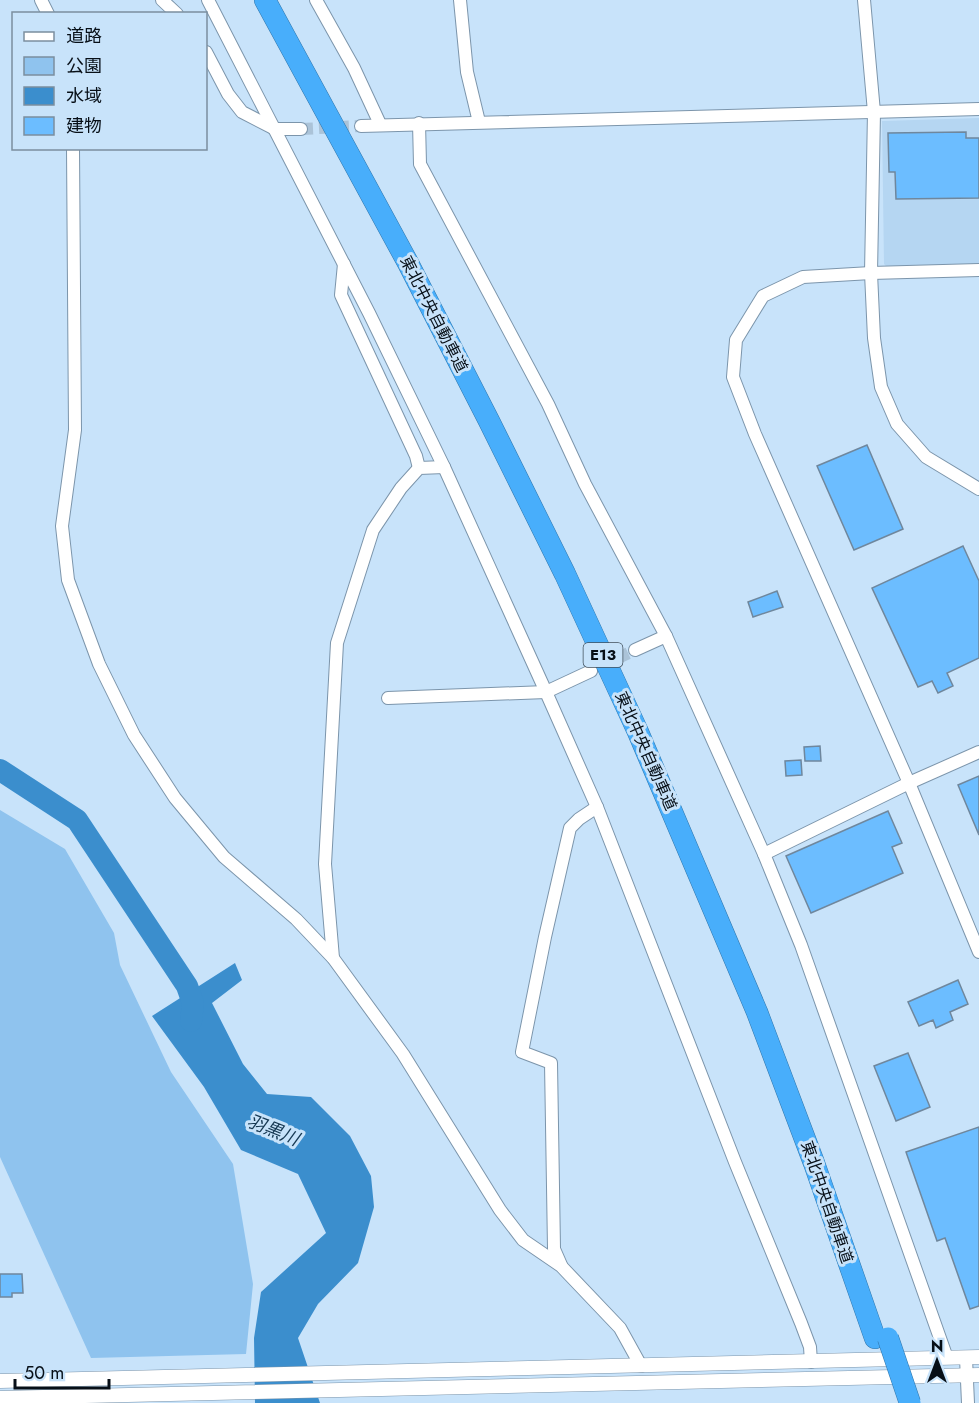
<svg xmlns="http://www.w3.org/2000/svg" width="979" height="1403" font-family="Jost,'Noto Sans JP',sans-serif">
	<style>
		.built { fill: #b5d6f2 }
		.green { fill: #8fc3ee }
		.water { fill: #3b8ecd }
		.lines { fill: none; stroke-linecap: round; stroke-linejoin: round }
		.river { stroke: #3b8ecd; stroke-width: 22 }
		.building { fill: #6cbdff; stroke: #6f879d; stroke-width: 1.5 }
		.minor-tunnel { stroke: #abc3d8; stroke-width: 12; stroke-dasharray: 12 6; stroke-linecap: butt }
		.minor-casing { stroke: #7c95ab; stroke-width: 14 }
		.tertiary-casing { stroke: #7c95ab; stroke-width: 15 }
		.motorway-casing { stroke: #3176ab; stroke-width: 22 }
		.minor { stroke: #fff; stroke-width: 12 }
		.tertiary { stroke: #fff; stroke-width: 14 }
		.motorway { stroke: #48aefb; stroke-width: 21 }
		.motorway-bridge-casing { stroke: #3176ab; stroke-width: 22; stroke-linecap: butt }
		.motorway-bridge { stroke: #48aefb; stroke-width: 21 }
		.labels { text-anchor: middle; dominant-baseline: central; stroke-width: 6; stroke-linejoin: round; paint-order: stroke }
		.shield { fill: #c8e3fa; stroke: #414f5b; stroke-width: 1.5 }
		.shield-label { font-size: 15px; font-weight: bold; fill: #070f17 }
		.street-label { font-size: 16px; fill: #070f17; stroke: #c8e3fa }
		.water-label { font-size: 18px; font-style: italic; fill: #163852; stroke: #c8e3fa }
	</style>
	<rect width="100%" height="100%" fill="#c8e3fa"/>
	<path class="built" d="M 979,118 L 979,266 L 889,269 L 884,264 L 882,121 Z"/>
	<path class="green" d="M 0,810 L 65,849 L 114,933 L 120,965 L 171,1072 L 233,1164 L 253,1284 L 246,1354 L 91,1358 L 0,1157 Z"/>
	<path class="water" d="M 235,963 L 242,980 L 212,1003 L 243,1064 L 267,1094 L 311,1097 L 350,1136 L 371,1176 L 374,1207 L 358,1263 L 318,1304 L 298,1338 L 320,1403 L 255,1403 L 254,1338 L 261,1292 L 326,1233 L 298,1174 L 241,1150 L 204,1087 L 152,1016 Z"/>
	<g class="lines">
		<path class="river" d="M 0,770 L 77,820 L 187,986 L 193,1003 L 191,1021"/>
	</g>
	<g class="building">
		<path d="M 966,132 L 966,138 L 979,138 L 979,198 L 896,199 L 895,172 L 889,172 L 888,133 Z"/>
		<path d="M 867,445 L 903,529 L 854,550 L 817,466 Z"/>
		<path d="M 963,546 L 979,581 L 979,658 L 947,673 L 953,686 L 938,693 L 932,681 L 918,687 L 872,588 Z"/>
		<path d="M 777,591 L 783,607 L 753,617 L 748,602 Z"/>
		<path d="M 820,746 L 821,761 L 805,761 L 804,747 Z"/>
		<path d="M 801,760 L 802,775 L 786,776 L 785,761 Z"/>
		<path d="M 979,776 L 979,835 L 958,785 Z"/>
		<path d="M 888,811 L 902,843 L 892,847 L 903,873 L 811,913 L 786,856 Z"/>
		<path d="M 958,980 L 968,1004 L 950,1012 L 953,1020 L 936,1028 L 933,1020 L 919,1026 L 908,1002 Z"/>
		<path d="M 908,1053 L 930,1107 L 896,1121 L 874,1066 Z"/>
		<path d="M 979,1127 L 979,1306 L 970,1309 L 945,1238 L 937,1241 L 906,1152 Z"/>
		<path d="M 0,1274 L 22,1274 L 23,1293 L 12,1293 L 12,1297 L 0,1297 Z"/>
	</g>
	<g class="lines">
		<g class="minor-tunnel">
			<path d="M 301,129 L 361,126"/>
			<path d="M 601,666 L 635,650"/>
		</g>
		<defs>
			<g id="minor">
				<path d="M 41,0 L 48,14"/>
				<path d="M 162,0 L 177,14"/>
				<path d="M 208,0 L 369,313 L 444,467 L 546,692 L 597,807 L 735,1162 L 801,1323 L 810,1347 L 811,1362"/>
				<path d="M 316,0 L 354,68 L 380,124"/>
				<path d="M 460,0 L 467,72 L 479,122"/>
				<path d="M 864,0 L 874,112 L 871,273 L 874,338 L 881,387 L 897,424 L 926,457 L 979,489"/>
				<path d="M 206,52 L 228,94 L 242,112 L 275,129 L 301,129"/>
				<path d="M 419,123 L 420,164 L 548,404 L 585,484 L 666,636 L 764,854 L 801,945 L 947,1358"/>
				<path d="M 361,126 L 979,109"/>
				<path d="M 73,148 L 75,430 L 62,526 L 68,580 L 99,664 L 134,735 L 175,798 L 224,857 L 296,919 L 333,958 L 403,1054 L 500,1210 L 523,1240 L 561,1266 L 620,1328 L 641,1366"/>
				<path d="M 344,264 L 341,295 L 416,456 L 419,468"/>
				<path d="M 979,270 L 871,273 L 803,277 L 763,296 L 736,340 L 733,377 L 755,434 L 909,783 L 979,952"/>
				<path d="M 635,650 L 666,636"/>
				<path d="M 388,698 L 546,692 L 591,671"/>
				<path d="M 764,854 L 909,783 L 979,752"/>
				<path d="M 333,958 L 325,864 L 337,643 L 373,530 L 401,488 L 419,468 L 444,467"/>
				<path d="M 561,1265 L 554,1249 L 551,1063 L 522,1052 L 545,937 L 570,828 L 579,819 L 597,807"/>
				<path d="M 966,1358 L 968,1403"/>
			</g>
			<g id="tertiary">
				<path d="M 0,1381 L 979,1357"/>
				<path d="M 0,1398 L 979,1375"/>
			</g>
			<path id="motorway" d="M 265,0 L 408,263 L 489,421 L 565,574 L 638,732 L 757,1012 L 814,1163 L 875,1338"/>
		</defs>
		<use href="#minor" class="minor-casing"/>
		<use href="#tertiary" class="tertiary-casing"/>
		<use href="#motorway" class="motorway-casing"/>
		<use href="#minor" class="minor"/>
		<use href="#tertiary" class="tertiary"/>
		<use href="#motorway" class="motorway"/>
		<defs>
			<path id="motorway-bridge" d="M 888,1338 L 910,1403"/>
		</defs>
		<use href="#motorway-bridge" class="motorway-bridge-casing"/>
		<use href="#motorway-bridge" class="motorway-bridge"/>
	</g>
	<g class="labels">
		<rect class="shield" x="583.5" y="643" width="39" height="24" rx="4.5"/>
		<g class="shield-label">
			<text x="603" y="655">E13</text>
		</g>
		<g class="street-label">
			<text transform="translate(434 314) rotate(63)">東北中央自動車道</text>
			<text transform="translate(646 751) rotate(66)">東北中央自動車道</text>
			<text transform="translate(827 1202) rotate(71)">東北中央自動車道</text>
		</g>
		<g class="water-label">
			<text transform="translate(273 1130) rotate(22)">羽黒川</text>
		</g>
	</g>
	<rect x="12" y="12" width="195" height="138" fill="#c8e3fa" stroke="#7b8e9f" stroke-width="1.5"/>
	<rect x="24" y="32" width="30" height="9" fill="#ffffff" stroke="#7b8e9f" stroke-width="1.5"/>
	<text x="66" y="42" font-size="18" fill="#070f17">道路</text>
	<rect x="24" y="57" width="30" height="18" fill="#8fc3ee" stroke="#7b8e9f" stroke-width="1.5"/>
	<text x="66" y="72" font-size="18" fill="#070f17">公園</text>
	<rect x="24" y="87" width="30" height="18" fill="#3b8ecd" stroke="#7b8e9f" stroke-width="1.5"/>
	<text x="66" y="102" font-size="18" fill="#070f17">水域</text>
	<rect x="24" y="117" width="30" height="18" fill="#6cbdff" stroke="#7b8e9f" stroke-width="1.5"/>
	<text x="66" y="132" font-size="18" fill="#070f17">建物</text>
	<g transform="translate(937 1361)" stroke="#c8e3fa" stroke-width="4.5" paint-order="stroke">
	<path d="M0-4.5L10 22L0 15L-10 22Z" fill="#070f17"/>
	<text y="-9" font-size="16" font-weight="bold" text-anchor="middle" fill="#070f17">N</text>
	</g>
	<path d="M15 1379v9h94v-9" fill="none" stroke="#070f17" stroke-width="3"/>
	<text x="24" y="1379" font-size="18" fill="#070f17" stroke="#c8e3fa" stroke-width="4.5" paint-order="stroke">50 m</text>
</svg>
